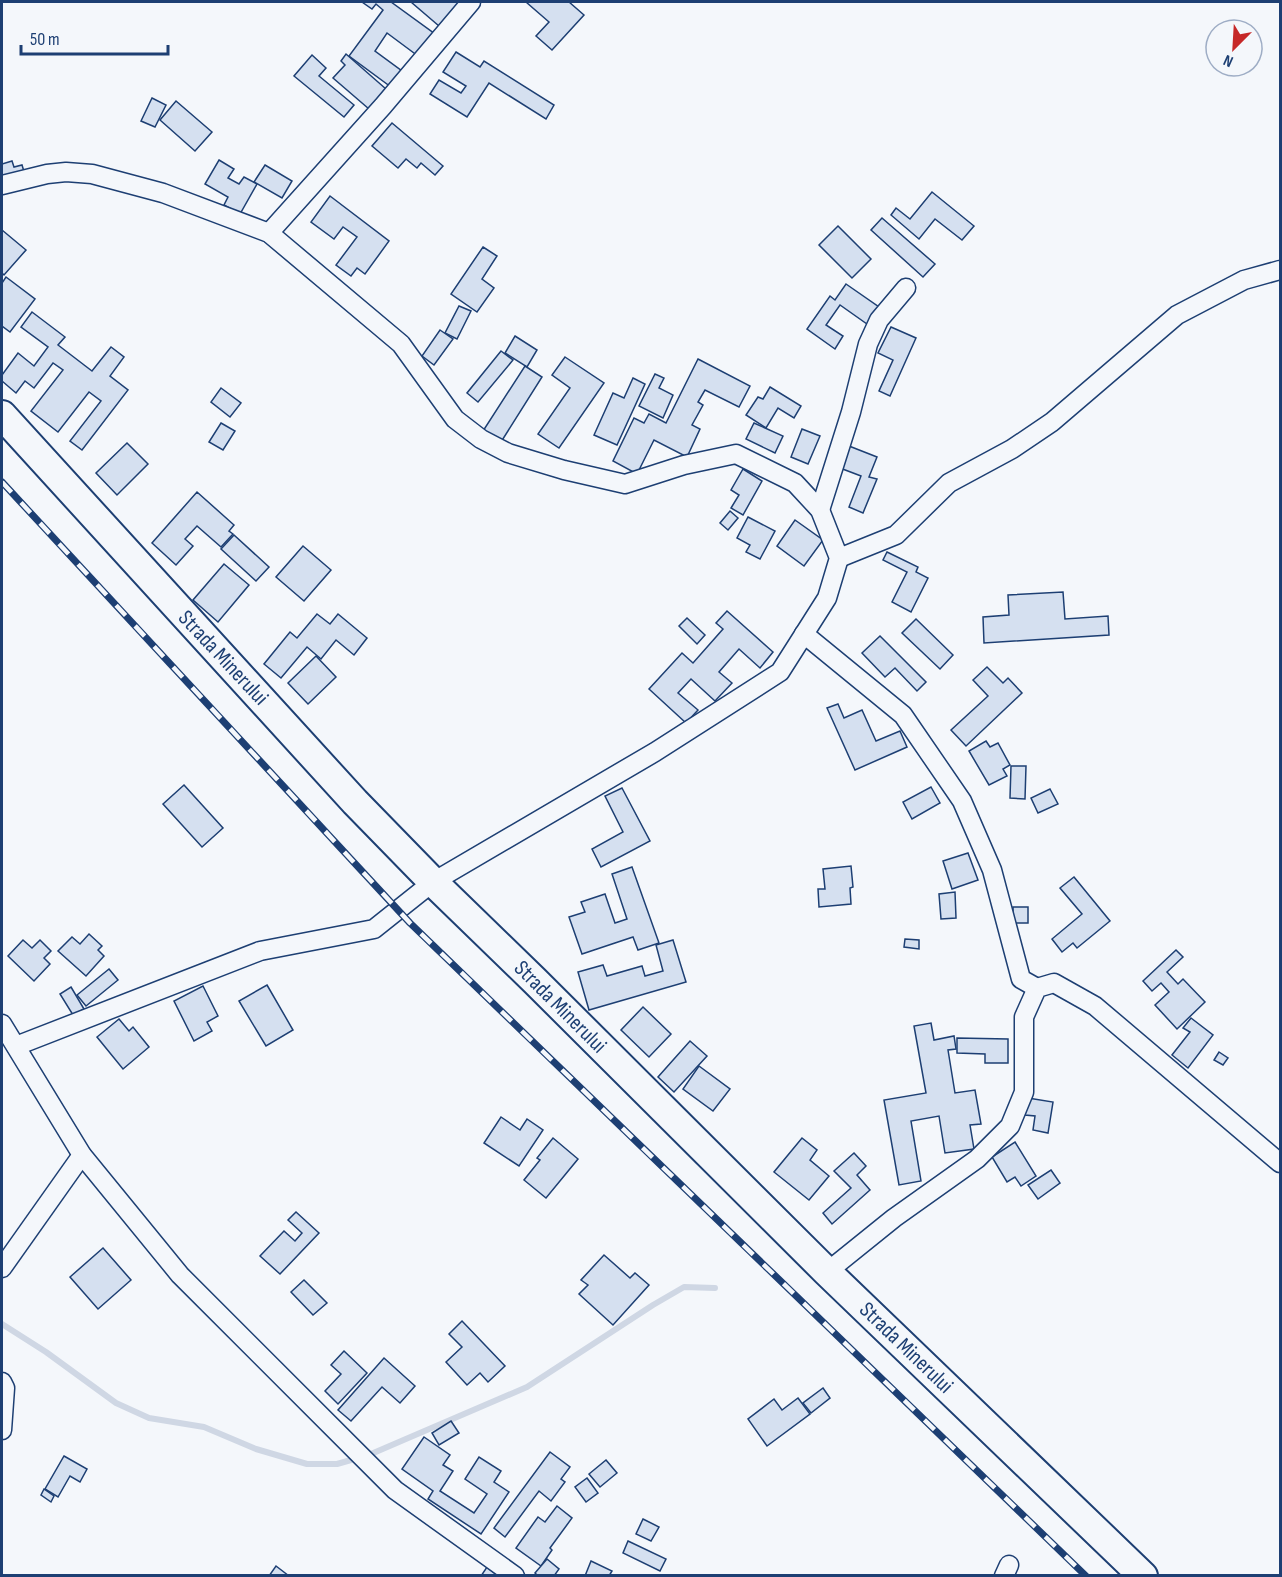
<svg xmlns="http://www.w3.org/2000/svg" width="1282" height="1577" font-family="'Sofia Sans Condensed',sans-serif">
	<style>
		.lines { fill: none; stroke-linecap: round; stroke-linejoin: round }
		.stream { stroke: #cfd7e4; stroke-width: 6 }
		.building { fill: #d5e0f0; stroke: #1d3f73; stroke-width: 1.5 }
		.minor-casing { stroke: #1d3f73; stroke-width: 21 }
		.primary-casing { stroke: #1d3f73; stroke-width: 32 }
		.minor { stroke: #f4f7fb; stroke-width: 18 }
		.primary { stroke: #f4f7fb; stroke-width: 28 }
		.rail-casing { stroke: #1d3f73; stroke-width: 7 }
		.rail { stroke: #f4f7fb; stroke-width: 4.5; stroke-dasharray: 14; stroke-linecap: butt }
		.labels { text-anchor: middle; dominant-baseline: central; stroke-width: 4.5; stroke-linejoin: round; paint-order: stroke }
		.street-label { font-size: 22px; fill: #1d3f73; stroke: #f4f7fb }
	</style>
	<rect width="100%" height="100%" fill="#f4f7fb"/>
	<g class="lines">
		<g class="stream">
			<path d="M 2,1324 L 46,1352 L 116,1403 L 149,1418 L 204,1427 L 256,1449 L 307,1464 L 337,1464 L 351,1460"/>
			<path d="M 371,1454 L 527,1387 L 653,1305 L 684,1287 L 715,1288"/>
		</g>
	</g>
	<g class="building">
		<path d="M 362,2 L 391,2 L 435,34 L 418,56 L 387,33 L 375,51 L 402,71 L 391,87 L 349,56 L 383,10 L 376,4 L 372,9 Z"/>
		<path d="M 411,2 L 461,2 L 439,26 Z"/>
		<path d="M 526,2 L 569,2 L 584,15 L 552,50 L 536,36 L 549,22 Z"/>
		<path d="M 456,52 L 480,67 L 484,61 L 554,105 L 546,119 L 489,83 L 467,117 L 430,94 L 439,80 L 461,93 L 466,86 L 443,72 Z"/>
		<path d="M 346,54 L 386,89 L 369,109 L 333,78 L 345,65 L 341,61 Z"/>
		<path d="M 312,55 L 326,68 L 319,76 L 354,105 L 344,117 L 294,76 Z"/>
		<path d="M 152,98 L 166,105 L 155,127 L 141,121 Z"/>
		<path d="M 176,101 L 212,132 L 195,151 L 160,120 Z"/>
		<path d="M 392,123 L 443,166 L 435,175 L 421,163 L 417,168 L 406,159 L 398,168 L 372,146 Z"/>
		<path d="M 219,160 L 234,169 L 228,178 L 239,184 L 244,177 L 257,184 L 240,214 L 224,205 L 228,197 L 205,184 Z"/>
		<path d="M 12,161 L 14,167 L 22,165 L 25,175 L 2,182 L 2,164 Z"/>
		<path d="M 265,165 L 292,181 L 282,198 L 254,182 Z"/>
		<path d="M 932,192 L 974,226 L 962,240 L 935,219 L 919,239 L 891,215 L 896,208 L 910,219 Z"/>
		<path d="M 330,196 L 389,241 L 365,274 L 357,268 L 351,276 L 336,265 L 357,237 L 343,227 L 334,239 L 311,222 Z"/>
		<path d="M 882,218 L 935,264 L 923,277 L 871,230 Z"/>
		<path d="M 838,226 L 871,259 L 852,278 L 819,245 Z"/>
		<path d="M 2,230 L 26,250 L 4,275 L 2,273 Z"/>
		<path d="M 483,247 L 497,256 L 482,279 L 494,288 L 477,312 L 451,294 Z"/>
		<path d="M 6,277 L 35,299 L 10,332 L 2,326 L 2,283 Z"/>
		<path d="M 846,284 L 879,307 L 867,324 L 840,305 L 826,325 L 843,336 L 835,349 L 807,329 L 830,296 L 835,300 Z"/>
		<path d="M 459,306 L 471,311 L 457,339 L 445,333 Z"/>
		<path d="M 32,312 L 65,337 L 58,345 L 92,371 L 111,347 L 124,357 L 110,376 L 128,390 L 82,450 L 70,441 L 101,401 L 89,392 L 58,432 L 31,411 L 63,370 L 53,363 L 34,388 L 25,381 L 16,393 L 2,381 L 2,375 L 18,353 L 34,366 L 48,347 L 21,327 Z"/>
		<path d="M 891,327 L 916,338 L 890,396 L 879,391 L 893,360 L 878,353 Z"/>
		<path d="M 440,330 L 453,339 L 434,365 L 422,356 Z"/>
		<path d="M 515,336 L 537,350 L 527,367 L 505,353 Z"/>
		<path d="M 501,351 L 513,360 L 478,402 L 467,393 Z"/>
		<path d="M 565,357 L 604,383 L 559,448 L 538,434 L 570,388 L 552,375 Z"/>
		<path d="M 698,359 L 750,386 L 739,407 L 705,390 L 698,402 L 703,405 L 692,425 L 700,429 L 687,457 L 654,440 L 637,474 L 613,461 L 634,418 L 644,423 L 649,414 L 666,423 Z"/>
		<path d="M 525,366 L 542,377 L 501,442 L 483,431 Z"/>
		<path d="M 655,374 L 664,378 L 659,388 L 673,395 L 663,418 L 639,406 Z"/>
		<path d="M 633,378 L 645,384 L 617,445 L 594,435 L 613,393 L 624,398 Z"/>
		<path d="M 770,387 L 801,406 L 794,418 L 778,408 L 766,428 L 746,415 L 758,397 L 763,399 Z"/>
		<path d="M 221,388 L 241,403 L 230,417 L 211,402 Z"/>
		<path d="M 221,423 L 235,431 L 223,450 L 209,442 Z"/>
		<path d="M 754,423 L 783,436 L 775,453 L 746,439 Z"/>
		<path d="M 802,429 L 820,436 L 808,464 L 791,457 Z"/>
		<path d="M 127,443 L 148,464 L 117,495 L 96,473 Z"/>
		<path d="M 849,446 L 877,457 L 869,477 L 877,479 L 863,513 L 849,507 L 861,476 L 840,468 Z"/>
		<path d="M 743,469 L 762,481 L 743,515 L 731,508 L 739,495 L 731,490 Z"/>
		<path d="M 197,492 L 234,525 L 229,531 L 233,534 L 221,547 L 197,526 L 185,539 L 193,546 L 176,565 L 152,543 Z"/>
		<path d="M 730,511 L 738,518 L 728,530 L 720,523 Z"/>
		<path d="M 748,517 L 775,531 L 760,559 L 746,552 L 750,545 L 737,538 Z"/>
		<path d="M 795,520 L 823,540 L 804,566 L 777,546 Z"/>
		<path d="M 234,535 L 269,567 L 256,581 L 221,549 Z"/>
		<path d="M 303,546 L 331,570 L 304,601 L 276,577 Z"/>
		<path d="M 887,552 L 918,567 L 916,572 L 928,578 L 911,612 L 892,602 L 907,572 L 883,560 Z"/>
		<path d="M 224,564 L 249,585 L 218,622 L 193,600 Z"/>
		<path d="M 1063,592 L 1065,619 L 1108,616 L 1109,635 L 984,643 L 983,617 L 1009,615 L 1008,595 Z"/>
		<path d="M 727,611 L 773,652 L 760,668 L 739,649 L 719,672 L 732,683 L 715,701 L 691,679 L 678,693 L 698,710 L 686,723 L 649,689 L 682,653 L 693,663 L 723,629 L 716,623 Z"/>
		<path d="M 317,614 L 330,624 L 338,614 L 367,638 L 354,655 L 336,640 L 321,659 L 307,647 L 281,678 L 264,664 L 290,632 L 297,638 Z"/>
		<path d="M 687,618 L 705,635 L 697,644 L 679,626 Z"/>
		<path d="M 916,619 L 953,655 L 940,669 L 902,633 Z"/>
		<path d="M 880,636 L 926,682 L 917,691 L 895,668 L 885,677 L 862,653 Z"/>
		<path d="M 316,656 L 336,677 L 308,704 L 288,683 Z"/>
		<path d="M 987,667 L 1003,683 L 1008,678 L 1022,693 L 966,746 L 951,730 L 988,696 L 973,680 Z"/>
		<path d="M 838,704 L 844,718 L 862,710 L 876,741 L 900,731 L 907,747 L 855,770 L 827,708 Z"/>
		<path d="M 986,741 L 990,747 L 998,743 L 1010,765 L 1003,769 L 1007,776 L 989,785 L 969,751 Z"/>
		<path d="M 1011,766 L 1026,766 L 1025,799 L 1010,798 Z"/>
		<path d="M 184,785 L 223,828 L 202,847 L 163,804 Z"/>
		<path d="M 931,787 L 940,803 L 912,819 L 903,802 Z"/>
		<path d="M 622,788 L 650,841 L 601,867 L 592,849 L 623,832 L 605,796 Z"/>
		<path d="M 1050,789 L 1058,804 L 1038,813 L 1031,798 Z"/>
		<path d="M 968,853 L 978,880 L 952,889 L 943,861 Z"/>
		<path d="M 851,866 L 853,887 L 850,888 L 851,904 L 819,907 L 818,889 L 825,889 L 823,869 Z"/>
		<path d="M 632,867 L 659,943 L 638,950 L 633,937 L 582,954 L 569,917 L 585,912 L 581,902 L 605,894 L 615,923 L 627,919 L 612,874 Z"/>
		<path d="M 1074,877 L 1110,921 L 1077,948 L 1073,943 L 1062,952 L 1052,939 L 1082,914 L 1060,888 Z"/>
		<path d="M 955,892 L 956,918 L 941,919 L 939,894 Z"/>
		<rect x="1013" y="907" width="15" height="16"/>
		<path d="M 89,934 L 102,946 L 98,950 L 104,956 L 86,976 L 58,951 L 72,937 L 80,944 Z"/>
		<path d="M 905,939 L 919,940 L 919,949 L 904,947 Z"/>
		<path d="M 23,940 L 32,948 L 40,940 L 51,951 L 44,958 L 50,964 L 34,981 L 8,956 Z"/>
		<path d="M 673,940 L 686,982 L 589,1010 L 578,972 L 603,965 L 607,976 L 642,966 L 645,976 L 663,971 L 656,945 Z"/>
		<path d="M 1176,950 L 1183,957 L 1167,972 L 1178,984 L 1183,979 L 1205,1002 L 1177,1029 L 1155,1005 L 1169,992 L 1161,983 L 1152,991 L 1143,981 Z"/>
		<path d="M 109,969 L 118,980 L 86,1006 L 77,995 Z"/>
		<path d="M 267,985 L 293,1030 L 266,1046 L 239,1001 Z"/>
		<path d="M 203,986 L 218,1016 L 207,1022 L 212,1031 L 194,1041 L 174,1001 Z"/>
		<path d="M 71,987 L 84,1009 L 73,1015 L 60,994 Z"/>
		<path d="M 643,1007 L 671,1034 L 649,1057 L 621,1030 Z"/>
		<path d="M 1191,1018 L 1213,1035 L 1188,1068 L 1172,1055 L 1190,1032 L 1183,1028 Z"/>
		<path d="M 119,1019 L 129,1031 L 133,1027 L 149,1047 L 123,1069 L 97,1037 Z"/>
		<path d="M 931,1023 L 934,1040 L 954,1036 L 956,1049 L 948,1050 L 955,1093 L 975,1090 L 981,1124 L 970,1125 L 974,1149 L 945,1153 L 939,1116 L 911,1121 L 921,1181 L 899,1185 L 884,1100 L 926,1093 L 914,1026 Z"/>
		<path d="M 957,1038 L 1008,1039 L 1008,1063 L 985,1063 L 985,1054 L 957,1053 Z"/>
		<path d="M 690,1041 L 707,1056 L 674,1092 L 658,1077 Z"/>
		<path d="M 1219,1052 L 1228,1058 L 1223,1065 L 1214,1060 Z"/>
		<path d="M 699,1066 L 730,1089 L 713,1111 L 683,1089 Z"/>
		<path d="M 1028,1098 L 1053,1102 L 1048,1133 L 1033,1130 L 1035,1116 L 1025,1115 Z"/>
		<path d="M 501,1117 L 520,1130 L 527,1119 L 543,1130 L 519,1166 L 484,1143 Z"/>
		<path d="M 553,1138 L 578,1159 L 546,1198 L 524,1180 L 540,1160 L 537,1158 Z"/>
		<path d="M 802,1138 L 817,1150 L 810,1160 L 829,1176 L 809,1200 L 774,1172 Z"/>
		<path d="M 1015,1142 L 1036,1176 L 1021,1186 L 1015,1177 L 1007,1182 L 992,1157 Z"/>
		<path d="M 854,1153 L 866,1166 L 857,1175 L 870,1190 L 832,1224 L 823,1213 L 851,1188 L 834,1171 Z"/>
		<path d="M 1051,1170 L 1060,1183 L 1038,1199 L 1028,1185 Z"/>
		<path d="M 296,1212 L 319,1233 L 280,1274 L 260,1256 L 284,1231 L 295,1241 L 302,1233 L 288,1220 Z"/>
		<path d="M 103,1248 L 131,1280 L 98,1309 L 70,1277 Z"/>
		<path d="M 604,1255 L 630,1278 L 635,1273 L 649,1285 L 613,1325 L 579,1294 L 588,1285 L 581,1280 Z"/>
		<path d="M 304,1280 L 327,1303 L 313,1315 L 291,1292 Z"/>
		<path d="M 462,1321 L 505,1366 L 488,1382 L 480,1373 L 467,1385 L 446,1362 L 462,1347 L 449,1334 Z"/>
		<path d="M 344,1351 L 367,1373 L 338,1404 L 325,1391 L 341,1374 L 331,1365 Z"/>
		<path d="M 384,1358 L 415,1386 L 400,1403 L 382,1387 L 351,1421 L 338,1410 Z"/>
		<path d="M 823,1388 L 830,1398 L 811,1413 L 803,1403 Z"/>
		<path d="M 798,1398 L 810,1414 L 767,1446 L 748,1419 L 774,1399 L 782,1410 Z"/>
		<path d="M 451,1421 L 459,1433 L 439,1445 L 432,1433 Z"/>
		<path d="M 424,1437 L 450,1455 L 443,1465 L 453,1471 L 440,1491 L 474,1513 L 487,1494 L 465,1479 L 479,1457 L 501,1471 L 494,1482 L 509,1492 L 481,1534 L 428,1499 L 433,1491 L 402,1469 Z"/>
		<path d="M 550,1452 L 570,1467 L 561,1479 L 565,1482 L 551,1501 L 539,1491 L 505,1537 L 494,1528 Z"/>
		<path d="M 64,1456 L 87,1469 L 80,1482 L 70,1476 L 58,1497 L 45,1489 Z"/>
		<path d="M 606,1460 L 617,1473 L 600,1487 L 589,1474 Z"/>
		<path d="M 587,1478 L 598,1493 L 586,1502 L 575,1487 Z"/>
		<path d="M 44,1489 L 54,1496 L 51,1502 L 41,1495 Z"/>
		<path d="M 557,1506 L 572,1518 L 550,1548 L 552,1550 L 541,1566 L 516,1548 L 538,1517 L 545,1522 Z"/>
		<path d="M 643,1519 L 659,1527 L 651,1541 L 636,1534 Z"/>
		<path d="M 628,1541 L 666,1559 L 660,1571 L 623,1553 Z"/>
		<path d="M 547,1559 L 559,1569 L 554,1576 L 538,1576 L 535,1573 Z"/>
		<path d="M 591,1561 L 612,1571 L 609,1576 L 585,1576 Z"/>
		<path d="M 276,1566 L 289,1576 L 269,1576 Z"/>
		<path d="M 487,1567 L 498,1576 L 481,1576 Z"/>
	</g>
	<g class="lines">
		<defs>
			<g id="minor">
				<path d="M 2,185 L 47,174 L 66,172 L 92,174 L 163,193 L 269,233 L 401,344 L 455,419 L 481,439 L 508,453 L 564,470 L 625,484 L 684,465 L 736,454 L 795,483 L 820,510 L 839,558 L 827,598 L 780,672 L 655,752 L 433,882 L 374,929 L 260,951 L 16,1046"/>
				<path d="M 269,233 L 383,106 L 471,2"/>
				<path d="M 820,510 L 851,412 L 868,344 L 879,320 L 906,288"/>
				<path d="M 839,558 L 896,535 L 949,483 L 1012,449 L 1052,422 L 1177,315 L 1244,280 L 1280,270"/>
				<path d="M 804,634 L 903,715 L 962,801 L 992,870 L 1021,979 L 1037,988"/>
				<path d="M 2,1024 L 82,1155 L 180,1275 L 395,1490 L 515,1576"/>
				<path d="M 2,1268 L 82,1155"/>
				<path d="M 827,1272 L 894,1218 L 977,1159 L 1010,1126 L 1024,1092 L 1024,1017 L 1037,988 L 1054,983 L 1095,1006 L 1280,1163"/>
				<path d="M 2,1382 L 5,1388 L 2,1430"/>
				<path d="M 1004,1576 L 1009,1565"/>
			</g>
			<path id="primary" d="M 2,415 L 355,802 L 433,882 L 535,981 L 827,1272 L 1143,1576"/>
		</defs>
		<use href="#minor" class="minor-casing"/>
		<use href="#primary" class="primary-casing"/>
		<use href="#minor" class="minor"/>
		<use href="#primary" class="primary"/>
		<defs>
			<path id="rail" d="M 2,482 L 410,923 L 1086,1576"/>
		</defs>
		<use href="#rail" class="rail-casing"/>
		<use href="#rail" class="rail"/>
	</g>
	<g class="labels">
		<g class="street-label">
			<text transform="translate(223 658) rotate(47)">Strada Minerului</text>
			<text transform="translate(560 1007) rotate(45)">Strada Minerului</text>
			<text transform="translate(906 1348) rotate(44)">Strada Minerului</text>
		</g>
	</g>
	<rect width="1282" height="1577" fill="none" stroke="#1d3f73" stroke-width="6"/>
	<g transform="translate(1234 48) rotate(204)"><circle r="28" fill="#f4f7fb" stroke="#9eadc5" stroke-width="1.5"/>
	<path d="M0-4.5L10 22L0 15L-10 22Z" fill="#c62828"/>
	<text y="-9" font-size="16" font-weight="bold" text-anchor="middle" fill="#1d3f73">N</text>
	</g>
	<path d="M21 45v9h147v-9" fill="none" stroke="#1d3f73" stroke-width="3"/>
	<text x="30" y="45" font-size="18" fill="#1d3f73" stroke="#f4f7fb" stroke-width="4.5" paint-order="stroke">50 m</text>
</svg>
